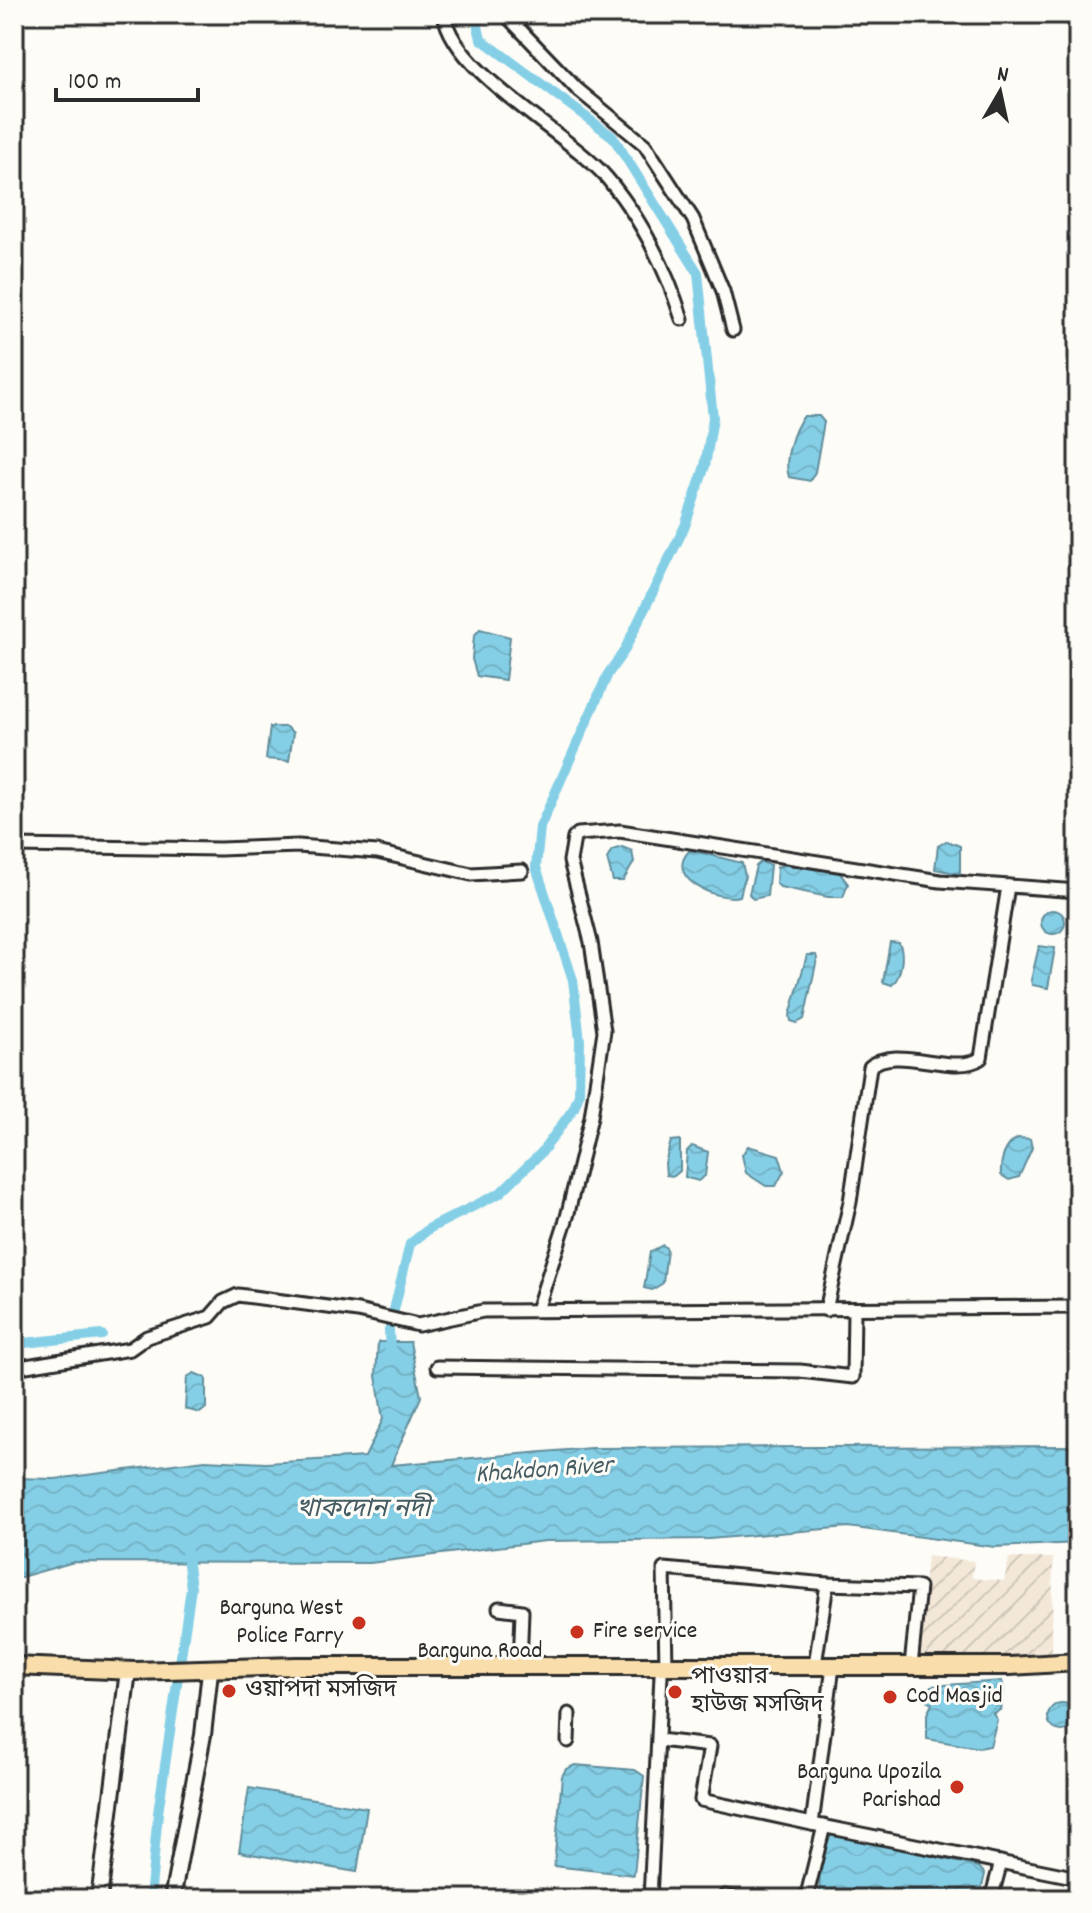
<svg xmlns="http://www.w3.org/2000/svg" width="1092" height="1913" font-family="Dekko,'Noto Sans Bengali',sans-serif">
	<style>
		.industrial { fill: url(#industrial-furrows) }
		.water { fill: url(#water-waves); stroke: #618d9b; stroke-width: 2 }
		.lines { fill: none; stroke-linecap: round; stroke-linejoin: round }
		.canal { stroke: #85cfe6; stroke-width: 10 }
		.minor-casing { stroke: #2b2b2b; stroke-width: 17 }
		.tertiary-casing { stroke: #2b2b2b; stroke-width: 20 }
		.primary-casing { stroke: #2b2b2b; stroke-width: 22 }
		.minor { stroke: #fdfcf7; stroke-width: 11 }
		.tertiary { stroke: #fdfcf7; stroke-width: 14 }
		.primary { stroke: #f9deab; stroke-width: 16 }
		.poi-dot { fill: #c8321e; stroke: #fdfcf7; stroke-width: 3 }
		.labels { text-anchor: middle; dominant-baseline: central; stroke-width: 6; stroke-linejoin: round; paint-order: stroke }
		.poi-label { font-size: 24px; fill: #2b2b2b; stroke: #fdfcf7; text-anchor: start }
		.street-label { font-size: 24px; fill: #2b2b2b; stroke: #fdfcf7 }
		.water-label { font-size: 26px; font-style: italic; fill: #465c63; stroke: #fdfcf7 }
	</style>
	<defs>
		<pattern id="industrial-furrows" width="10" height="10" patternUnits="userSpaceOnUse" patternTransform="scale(2)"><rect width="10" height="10" fill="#f3e8d8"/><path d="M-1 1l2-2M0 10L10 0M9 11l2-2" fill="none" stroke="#d0c7ba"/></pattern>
		<pattern id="water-waves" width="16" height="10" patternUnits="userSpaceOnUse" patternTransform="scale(2)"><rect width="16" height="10" fill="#85cfe6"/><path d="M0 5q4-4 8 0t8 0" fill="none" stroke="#73b2c5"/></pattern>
	</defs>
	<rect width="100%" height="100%" fill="#fdfcf7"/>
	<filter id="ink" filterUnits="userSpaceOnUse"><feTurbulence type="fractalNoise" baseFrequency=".0125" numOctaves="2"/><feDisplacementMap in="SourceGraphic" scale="16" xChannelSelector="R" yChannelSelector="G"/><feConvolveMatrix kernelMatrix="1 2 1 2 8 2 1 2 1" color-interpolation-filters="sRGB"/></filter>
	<g filter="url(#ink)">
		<path class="industrial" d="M 927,1556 L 974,1561 L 972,1578 L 1004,1581 L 1009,1558 L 1053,1558 L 1052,1659 L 916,1660 Z"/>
		<g class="water">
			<path d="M 804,416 L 819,416 L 824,422 L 815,472 L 810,481 L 789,477 C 783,461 793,429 804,416 Z"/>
			<path d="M 480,629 L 510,637 L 505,680 L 477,676 L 472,659 L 474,636 Z"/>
			<path d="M 270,727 L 286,727 L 293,733 L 289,761 L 266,759 Z"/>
			<path d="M 947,841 L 960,846 L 960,874 L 935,869 L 938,846 Z"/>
			<path d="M 622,847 L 632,851 L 634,862 L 623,881 L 613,881 L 607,859 L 612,850 Z"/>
			<path d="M 690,850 L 742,863 L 745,876 L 740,896 C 717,902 662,877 690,850 Z"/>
			<path d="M 761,862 L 770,865 L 767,896 L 753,899 L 749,894 L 756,866 Z"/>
			<path d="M 789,863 L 839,872 L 848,884 L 843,897 L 828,897 L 780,887 L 776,883 L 777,867 Z"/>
			<circle cx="1053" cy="922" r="12"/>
			<path d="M 890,942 L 899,943 C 905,954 901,977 892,985 L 883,982 Z"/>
			<path d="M 1039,946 L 1055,948 L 1048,988 L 1032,985 L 1031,980 Z"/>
			<path d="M 807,955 L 816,955 L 817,959 L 804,1019 L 797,1023 L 791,1021 L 790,1015 Z"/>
			<path d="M 1018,1138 L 1030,1139 L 1032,1148 L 1019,1177 L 1009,1180 L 1001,1175 C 1000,1160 1005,1145 1018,1138 Z"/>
			<path d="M 680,1140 L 680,1171 L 674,1176 L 666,1175 L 665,1163 L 671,1141 Z"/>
			<path d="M 692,1146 L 708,1152 L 705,1176 L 698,1181 L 685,1177 L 687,1151 Z"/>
			<path d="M 748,1146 L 779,1155 L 784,1171 L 776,1186 L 766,1186 L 746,1173 L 742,1155 Z"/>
			<path d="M 663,1245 L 667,1249 L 663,1283 L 652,1290 L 644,1288 L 650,1252 Z"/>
			<path d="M 378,1342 L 410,1342 L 421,1397 L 391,1465 L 591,1448 L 1078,1446 L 1078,1543 L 995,1547 L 848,1527 L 709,1539 L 545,1541 L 370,1563 L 74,1562 L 14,1579 L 14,1478 L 55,1479 L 205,1460 L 266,1463 L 365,1457 L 383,1419 L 376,1376 Z"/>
			<path d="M 194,1373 L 206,1378 L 206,1408 L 200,1413 L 185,1409 L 187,1377 Z"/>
			<path d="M 1002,1681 L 1004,1688 L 1000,1710 L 993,1713 L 997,1720 L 990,1746 L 979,1748 L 927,1739 L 927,1714 L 932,1704 L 926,1699 L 931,1686 Z"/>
			<circle cx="1062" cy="1717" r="14"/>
			<path d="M 575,1765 L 635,1770 L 644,1776 L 634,1875 L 554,1866 L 562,1776 L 566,1769 Z"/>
			<path d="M 249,1788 L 367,1808 L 357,1872 L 239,1852 Z"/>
			<path d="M 833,1833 L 979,1867 L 985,1874 L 979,1899 L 828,1897 L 820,1894 C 818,1875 821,1847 833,1833 Z"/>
		</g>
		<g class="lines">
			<g class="canal">
				<path d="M 393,1314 L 410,1244 L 430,1228 L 500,1193 L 542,1152 L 574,1108 L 579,1094 L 580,1040 L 573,980 L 536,867 L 540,827 L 608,674 L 624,651 L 685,526 L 705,466 L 713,418 L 698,273 L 613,137 L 481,39 L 475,14"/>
				<path d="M 389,1330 L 390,1352"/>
				<path d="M 14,1344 L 102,1335"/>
				<path d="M 150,1899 L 158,1813 L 191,1588 L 186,1549"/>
			</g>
			<defs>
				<g id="minor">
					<path d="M 444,14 C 453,73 567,132 607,178 C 641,218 666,269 682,319"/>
					<path d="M 505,14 L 577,89 L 645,145 L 693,219 L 723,291 L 733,330"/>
					<path d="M 1076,14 L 1078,18"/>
					<path d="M 14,846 L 220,849 L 298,846 L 377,852 L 471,874 L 522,871"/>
					<path d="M 537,1310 L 567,1217 L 591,1117 L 604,1031 L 591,942 L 570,861 L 574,838 L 578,834 L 620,831 L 940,881 L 1078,891"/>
					<path d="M 826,1310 L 850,1202 L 870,1067 C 895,1043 955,1077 981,1058 L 1008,886"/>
					<path d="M 437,1367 L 800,1371 L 853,1377 L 854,1310"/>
					<path d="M 14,1368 L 130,1349 L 147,1337 L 210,1317 L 223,1302 L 238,1295 L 358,1311 L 418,1325 L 483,1311 L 1078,1307"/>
					<path d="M 827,1584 L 919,1587 L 911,1666"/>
					<path d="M 499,1608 L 522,1611 L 520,1666"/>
					<path d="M 666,1666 L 664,1569 L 827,1584 L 815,1665"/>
					<path d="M 832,1674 L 812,1824 L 1078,1878"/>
					<path d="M 659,1740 L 710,1746 L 701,1800 L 812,1824"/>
					<path d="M 568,1741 L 569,1714"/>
					<path d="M 650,1899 L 661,1675"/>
					<path d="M 722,1899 L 725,1896 L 741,1899"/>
					<path d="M 806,1899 L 824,1826"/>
					<path d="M 991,1899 L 1001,1862"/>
				</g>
				<g id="tertiary">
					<path d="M 99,1899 L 128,1671"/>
					<path d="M 172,1899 L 203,1735 L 210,1671"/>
				</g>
				<path id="primary" d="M 14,1666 L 135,1671 L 297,1666 L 1010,1666 L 1078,1662"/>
			</defs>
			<use href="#minor" class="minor-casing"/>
			<use href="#tertiary" class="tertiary-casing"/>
			<use href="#primary" class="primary-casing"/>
			<use href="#minor" class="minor"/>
			<use href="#tertiary" class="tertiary"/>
			<use href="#primary" class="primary"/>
		</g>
	</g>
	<g class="poi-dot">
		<circle cx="359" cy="1623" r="8"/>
		<circle cx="577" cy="1632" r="8"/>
		<circle cx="229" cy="1691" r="8"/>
		<circle cx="675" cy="1692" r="8"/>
		<circle cx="890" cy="1697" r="8"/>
		<circle cx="957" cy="1787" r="8"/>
	</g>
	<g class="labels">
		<g class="poi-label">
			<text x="343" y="1609" text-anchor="end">Barguna West<tspan x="343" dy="28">Police Farry</tspan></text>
			<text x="593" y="1632">Fire service</text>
			<text x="691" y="1678">পাওয়ার<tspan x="691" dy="28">হাউজ মসজিদ</tspan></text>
			<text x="245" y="1691">ওয়াপদা মসজিদ</text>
			<text x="906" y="1697">Cod Masjid</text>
			<text x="941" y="1773" text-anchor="end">Barguna Upozila<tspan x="941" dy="28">Parishad</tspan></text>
		</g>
		<g class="street-label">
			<text x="480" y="1652">Barguna Road</text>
		</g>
		<g class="water-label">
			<text transform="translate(544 1471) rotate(-4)">Khakdon River</text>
			<text x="363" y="1510">খাকদোন নদী</text>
		</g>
	</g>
	<rect width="1092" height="1913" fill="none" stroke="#fdfcf7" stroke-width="48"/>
	<rect x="24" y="24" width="1044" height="1865" fill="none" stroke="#2b2b2b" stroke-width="3" filter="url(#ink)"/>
	<g transform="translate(1000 92) rotate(9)" stroke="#fdfcf7" stroke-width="6" paint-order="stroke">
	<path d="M0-6L14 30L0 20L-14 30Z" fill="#2b2b2b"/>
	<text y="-12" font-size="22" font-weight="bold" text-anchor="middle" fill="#2b2b2b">N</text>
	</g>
	<path d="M56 88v12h142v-12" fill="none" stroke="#2b2b2b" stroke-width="4"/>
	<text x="68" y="88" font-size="24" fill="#2b2b2b" stroke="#fdfcf7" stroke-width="6" paint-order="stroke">100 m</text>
</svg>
